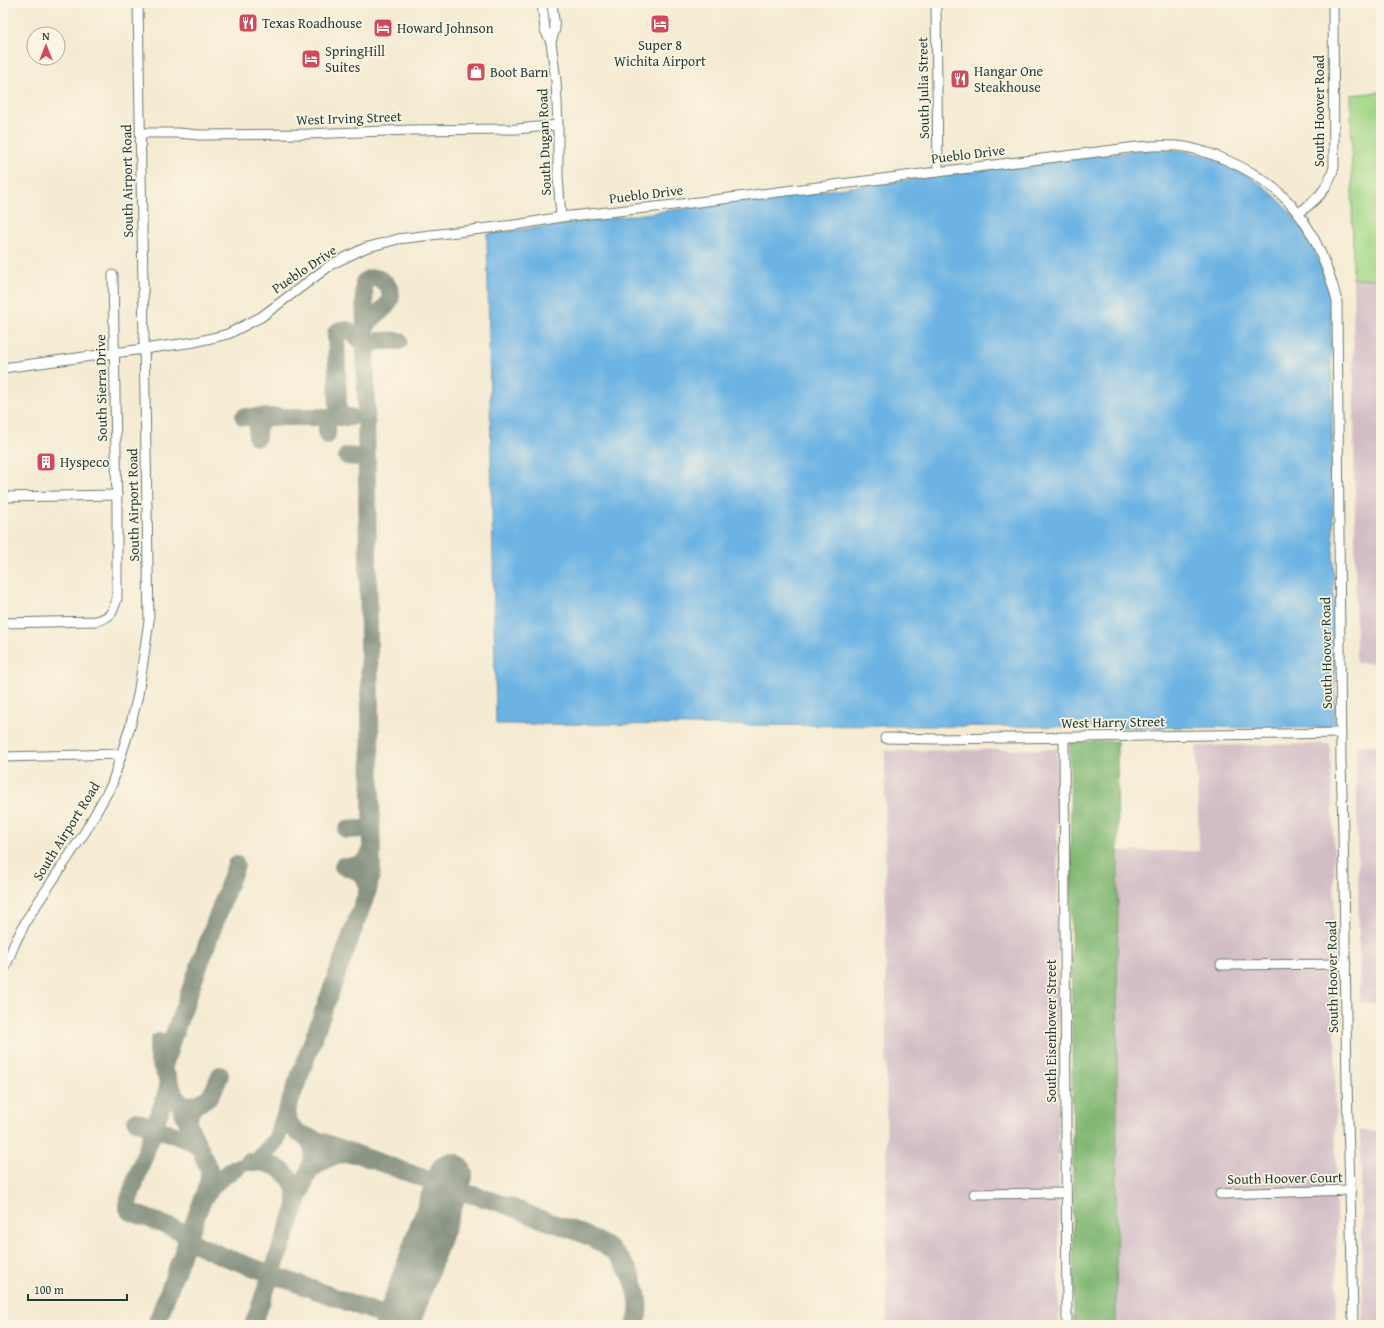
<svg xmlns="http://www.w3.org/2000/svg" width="1384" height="1328" font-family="'Gentium Book Plus',serif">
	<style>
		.industrial { fill: #d2bdc6 }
		.green { fill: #a2d686; stroke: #608a5d }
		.forest { fill: #81b773; stroke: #507a54 }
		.water { fill: #6cb3e3; stroke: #46788c }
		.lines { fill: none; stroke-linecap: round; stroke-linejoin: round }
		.taxiway { stroke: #8a9484; stroke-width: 18 }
		.runway { stroke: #8a9484; stroke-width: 44 }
		.minor-casing { stroke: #6a7a6c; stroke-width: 11 }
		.minor { stroke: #fff; stroke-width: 9 }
		.labels { text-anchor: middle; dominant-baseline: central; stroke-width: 3.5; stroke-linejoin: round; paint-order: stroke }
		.poi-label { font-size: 14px; fill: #1f3d34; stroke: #fcf5e5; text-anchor: start }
		.street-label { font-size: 14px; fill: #1f3d34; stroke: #fcf5e5 }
	</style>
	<rect width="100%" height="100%" fill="#fcf5e5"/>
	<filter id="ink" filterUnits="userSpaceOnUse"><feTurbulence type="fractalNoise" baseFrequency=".025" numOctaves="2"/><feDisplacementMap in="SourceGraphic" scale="8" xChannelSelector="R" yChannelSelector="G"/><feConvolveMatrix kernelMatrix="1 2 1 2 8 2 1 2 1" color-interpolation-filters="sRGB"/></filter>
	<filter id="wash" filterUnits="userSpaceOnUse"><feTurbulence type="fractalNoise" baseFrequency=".012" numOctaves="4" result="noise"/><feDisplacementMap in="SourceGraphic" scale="16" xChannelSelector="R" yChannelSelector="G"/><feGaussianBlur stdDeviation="0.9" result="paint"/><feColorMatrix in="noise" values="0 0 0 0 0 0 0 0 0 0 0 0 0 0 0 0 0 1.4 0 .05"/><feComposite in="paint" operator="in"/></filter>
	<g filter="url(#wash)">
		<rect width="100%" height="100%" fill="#f5ebd3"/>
		<g class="industrial">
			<path d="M 1353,279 L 1381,279 L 1381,663 L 1356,663 Z"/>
			<path d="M 1330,744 L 1334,849 L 1337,1325 L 1115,1325 L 1118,851 L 1199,851 L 1196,746 Z"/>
			<path d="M 1381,745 L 1381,1004 L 1360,1003 L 1356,746 Z"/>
			<path d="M 1057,749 L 1059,1325 L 887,1325 L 885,751 Z"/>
			<path d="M 1360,1131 L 1381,1131 L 1381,1325 L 1363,1325 Z"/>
		</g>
		<path class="green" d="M 1381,92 L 1381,279 L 1353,279 L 1351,95 Z"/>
		<path class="forest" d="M 1117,741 L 1118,851 L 1116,1325 L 1074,1325 L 1070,742 Z"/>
		<path class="water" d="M 1156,148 C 1173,150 1190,151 1207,156 C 1253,170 1293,206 1314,249 C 1321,263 1326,285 1331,301 L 1335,728 L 496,724 L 487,234 Z"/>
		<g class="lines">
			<g class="taxiway">
				<path d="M 365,355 C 370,337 384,341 399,341"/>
				<path d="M 345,416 L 340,414 L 338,410 L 336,333 C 346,323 360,338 365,347"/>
				<path d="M 244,417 L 268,417 C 258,421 257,428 257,437"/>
				<path d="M 268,417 L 351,417"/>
				<path d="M 327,428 L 327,435"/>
				<path d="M 347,456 L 355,457"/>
				<path d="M 347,830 L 360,829"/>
				<path d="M 368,890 C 366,872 358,871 343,866 C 359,867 367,864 372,848"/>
				<path d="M 159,1042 L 157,1050 L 158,1058 L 209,1169 L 209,1179 L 202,1201 C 211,1187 221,1175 237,1168"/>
				<path d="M 165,1063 L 173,1037 L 236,865"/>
				<path d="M 167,1076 L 168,1088 L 166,1094 L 127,1205 L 129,1211 L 180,1231 L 188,1240 L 222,1256 L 375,1312 L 382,1317 L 386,1325"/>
				<path d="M 178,1101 L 187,1105 L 197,1104 L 191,1110 L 188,1122"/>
				<path d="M 197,1104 C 213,1097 214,1090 220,1075"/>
				<path d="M 287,1110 L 368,890 L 372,869 L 365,330 C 370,313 389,312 391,295 C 389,282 375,272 364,282 L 365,330"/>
				<path d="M 136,1121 L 191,1141 L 201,1149"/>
				<path d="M 303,1135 C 318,1145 313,1159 308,1173 C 321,1160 334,1153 352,1154"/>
				<path d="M 261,1157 L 276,1140 L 287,1110 L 289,1123 L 298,1133 L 426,1179"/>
				<path d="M 248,1162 C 277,1161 298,1174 296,1205"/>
				<path d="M 469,1194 C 492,1199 516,1209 538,1218 C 577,1232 622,1241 635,1286 C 639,1299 640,1313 635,1325"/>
				<path d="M 156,1325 L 202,1201"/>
				<path d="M 253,1325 L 308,1173"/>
			</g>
			<path class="runway" d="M 397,1325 L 451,1175"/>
		</g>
	</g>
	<g filter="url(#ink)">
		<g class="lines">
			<defs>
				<g id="minor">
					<path d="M 542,3 L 545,30 L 551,42 L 556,81 L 558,125 L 558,177 L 561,217"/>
					<path d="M 936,3 L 938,172"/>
					<path d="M 551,42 L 555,29 L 552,3"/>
					<path d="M 140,133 L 178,133 L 199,135 L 308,134 L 411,130 L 517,129 L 558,125"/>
					<path d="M 1299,213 C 1317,199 1328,190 1334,167 L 1333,3"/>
					<path d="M 3,368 L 195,342 L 228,334 L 261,317 L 332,264 L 365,248 L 398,239 L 522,224 L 561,217 L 674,205 L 1137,147 C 1150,146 1164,145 1177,146 C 1193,147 1209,153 1224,159 C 1275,180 1306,212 1325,264 C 1330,276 1334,288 1337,302 L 1341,764 C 1345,870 1345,977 1347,1083 C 1349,1163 1352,1244 1353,1325"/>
					<path d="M 3,497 L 117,495"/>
					<path d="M 3,623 L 96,621 C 112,617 113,612 117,598 L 117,511 L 113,275"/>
					<path d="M 1064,737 L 1067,1325"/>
					<path d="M 885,738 L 936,739 L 1341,733"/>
					<path d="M 3,757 L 122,754"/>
					<path d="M 1221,965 L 1346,964"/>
					<path d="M 3,973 L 14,945 L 27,919 L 85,832 L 112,784 L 130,727 L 138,695 L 149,621 L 138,3"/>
					<path d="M 974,1194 L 1066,1193"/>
					<path d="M 1220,1194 L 1351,1190"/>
				</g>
			</defs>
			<use href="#minor" class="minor-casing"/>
			<use href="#minor" class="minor"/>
		</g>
	</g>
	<defs>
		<symbol id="restaurant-square" viewBox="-11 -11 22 22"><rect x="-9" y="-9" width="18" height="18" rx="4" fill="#d1495b" stroke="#fcf5e5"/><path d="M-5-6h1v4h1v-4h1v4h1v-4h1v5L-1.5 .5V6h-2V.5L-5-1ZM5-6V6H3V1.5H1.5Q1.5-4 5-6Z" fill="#fff"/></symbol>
		<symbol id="hotel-square" viewBox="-11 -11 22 22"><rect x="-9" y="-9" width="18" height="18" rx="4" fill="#d1495b" stroke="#fcf5e5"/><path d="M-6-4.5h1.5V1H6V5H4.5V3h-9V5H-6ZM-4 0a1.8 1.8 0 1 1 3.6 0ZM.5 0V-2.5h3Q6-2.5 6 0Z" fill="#fff"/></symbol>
		<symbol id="shop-square" viewBox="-11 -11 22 22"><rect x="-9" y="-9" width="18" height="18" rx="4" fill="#d1495b" stroke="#fcf5e5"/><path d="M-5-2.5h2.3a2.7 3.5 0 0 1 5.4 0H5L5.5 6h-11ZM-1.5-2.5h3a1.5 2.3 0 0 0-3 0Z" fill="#fff"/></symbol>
		<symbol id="building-square" viewBox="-11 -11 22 22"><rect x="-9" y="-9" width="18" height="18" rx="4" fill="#d1495b" stroke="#fcf5e5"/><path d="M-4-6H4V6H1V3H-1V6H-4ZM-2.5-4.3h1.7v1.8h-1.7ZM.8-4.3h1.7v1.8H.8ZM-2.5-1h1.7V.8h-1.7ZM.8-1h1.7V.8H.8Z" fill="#fff"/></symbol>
	</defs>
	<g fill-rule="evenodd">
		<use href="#restaurant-square" x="237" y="12" width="22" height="22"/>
		<use href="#hotel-square" x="649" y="13" width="22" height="22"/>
		<use href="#hotel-square" x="372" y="17" width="22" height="22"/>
		<use href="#hotel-square" x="300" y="48" width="22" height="22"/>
		<use href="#shop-square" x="465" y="61" width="22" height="22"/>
		<use href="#restaurant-square" x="949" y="68" width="22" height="22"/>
		<use href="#building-square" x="35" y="451" width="22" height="22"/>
	</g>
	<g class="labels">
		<g class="poi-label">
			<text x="262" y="23">Texas Roadhouse</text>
			<text x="397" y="28">Howard Johnson</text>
			<text x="660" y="45" text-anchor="middle">Super 8<tspan x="660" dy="16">Wichita Airport</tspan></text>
			<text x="325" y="51">SpringHill<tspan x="325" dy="16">Suites</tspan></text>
			<text x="974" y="71">Hangar One<tspan x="974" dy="16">Steakhouse</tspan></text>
			<text x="490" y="72">Boot Barn</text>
			<text x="60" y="462">Hyspeco</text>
		</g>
		<g class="street-label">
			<text transform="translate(923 88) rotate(-91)">South Julia Street</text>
			<text transform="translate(1319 111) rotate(-90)">South Hoover Road</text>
			<text transform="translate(349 118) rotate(-2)">West Irving Street</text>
			<text transform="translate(544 142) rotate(-92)">South Dugan Road</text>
			<text transform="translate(968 154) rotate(-7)">Pueblo Drive</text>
			<text transform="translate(127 181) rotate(-91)">South Airport Road</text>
			<text transform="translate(646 194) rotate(-7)">Pueblo Drive</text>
			<text transform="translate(304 269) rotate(-34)">Pueblo Drive</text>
			<text transform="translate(101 388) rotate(-91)">South Sierra Drive</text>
			<text transform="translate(133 505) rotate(-91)">South Airport Road</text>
			<text transform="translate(1326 653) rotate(-91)">South Hoover Road</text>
			<text transform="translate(1113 722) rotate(-1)">West Harry Street</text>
			<text transform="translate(66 831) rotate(-58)">South Airport Road</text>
			<text transform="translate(1332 977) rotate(-91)">South Hoover Road</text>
			<text transform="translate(1051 1031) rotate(-90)">South Eisenhower Street</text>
			<text transform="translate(1285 1178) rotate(-1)">South Hoover Court</text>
		</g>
	</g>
	<rect width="1384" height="1328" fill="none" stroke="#fcf5e5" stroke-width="16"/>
	<g transform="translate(46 46)"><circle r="19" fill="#fcf5e5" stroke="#a4ab9e"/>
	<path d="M0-3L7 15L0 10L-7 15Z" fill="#d1495b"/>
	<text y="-6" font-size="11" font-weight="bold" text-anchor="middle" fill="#1f3d34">N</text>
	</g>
	<path d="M28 1294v6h99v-6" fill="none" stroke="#1f3d34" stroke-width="2"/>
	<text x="34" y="1294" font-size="12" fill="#1f3d34" stroke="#fcf5e5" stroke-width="3" paint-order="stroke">100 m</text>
</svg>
